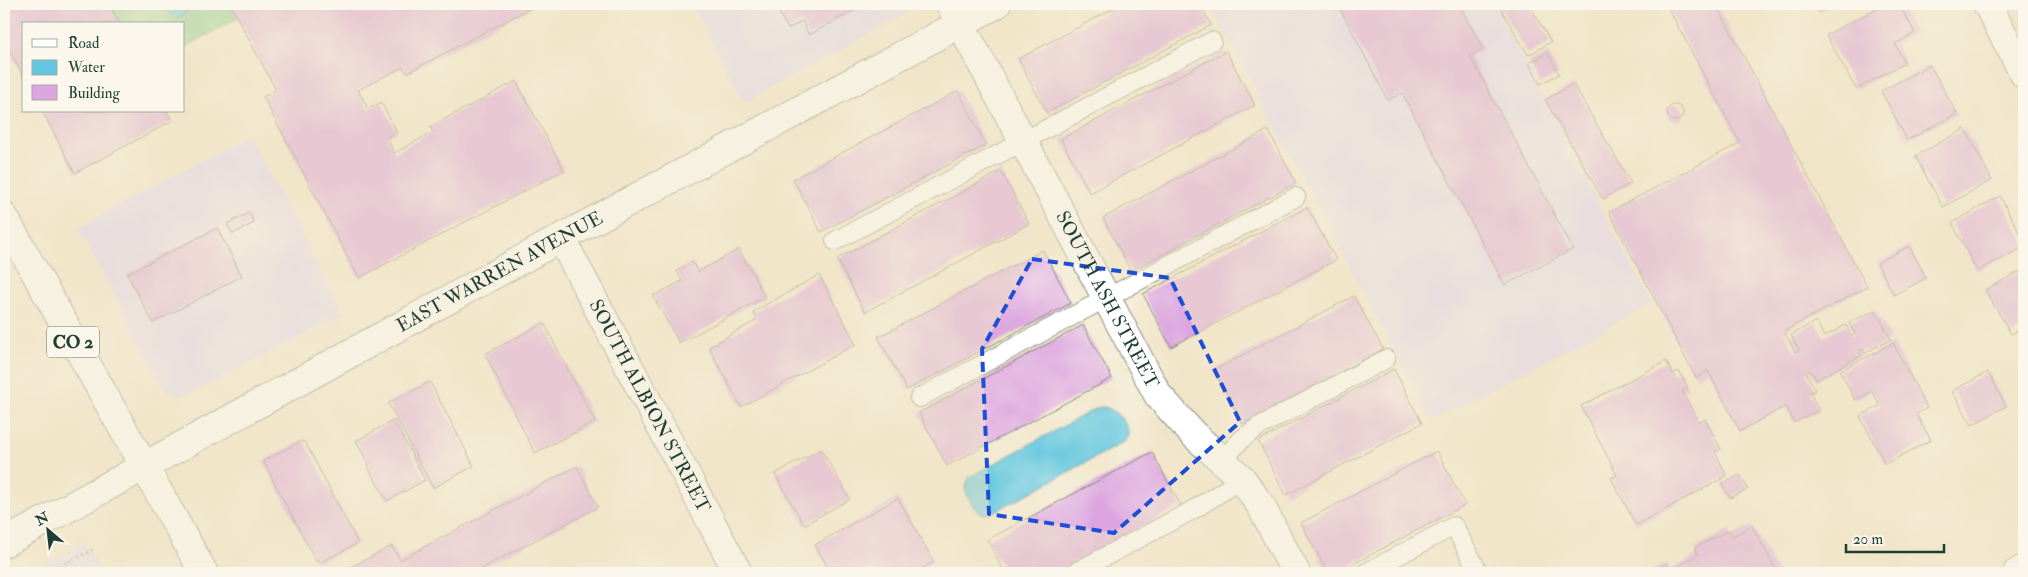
<svg xmlns="http://www.w3.org/2000/svg" width="2028" height="577" font-family="'IM FELL Double Pica',serif">
	<style>
		.built { fill: #dfd5f5 }
		.green { fill: #7ecb8a; stroke: #4e845f }
		.water { fill: #61c6de; stroke: #408289 }
		.building { fill: #dca5df }
		.lines { fill: none; stroke-linecap: round; stroke-linejoin: round }
		.lane-casing { stroke: #88917e; stroke-width: 20 }
		.street-casing { stroke: #88917e; stroke-width: 30 }
		.secondary-casing { stroke: #88917e; stroke-width: 30 }
		.primary-casing { stroke: #88917e; stroke-width: 30 }
		.path { stroke: #88917e; stroke-width: 3; stroke-dasharray: 1 4; stroke-linecap: butt }
		.lane { stroke: #fff; stroke-width: 18 }
		.street { stroke: #fff; stroke-width: 28 }
		.secondary { stroke: #fff; stroke-width: 28 }
		.primary { stroke: #fff; stroke-width: 28 }
		.marked { fill: none; stroke: #1d4ed8; stroke-width: 4; stroke-dasharray: 10 6; stroke-linejoin: round }
		.labels { text-anchor: middle; dominant-baseline: central; stroke-width: 5; stroke-linejoin: round; paint-order: stroke }
		.shield { fill: #fbf7ec; stroke: #61756b; stroke-width: 1 }
		.shield-label { font-size: 18px; font-weight: bold; fill: #1f3d34 }
		.street-label { font-size: 19px; fill: #1f3d34; stroke: #fbf7ec }
	</style>
	<rect width="100%" height="100%" fill="#fbf7ec"/>
	<filter id="ink" filterUnits="userSpaceOnUse"><feTurbulence type="fractalNoise" baseFrequency=".02" numOctaves="2"/><feDisplacementMap in="SourceGraphic" scale="10" xChannelSelector="R" yChannelSelector="G"/><feConvolveMatrix kernelMatrix="1 2 1 2 8 2 1 2 1" color-interpolation-filters="sRGB"/></filter>
	<filter id="wash" filterUnits="userSpaceOnUse"><feTurbulence type="fractalNoise" baseFrequency=".0096" numOctaves="4" result="noise"/><feDisplacementMap in="SourceGraphic" scale="20" xChannelSelector="R" yChannelSelector="G"/><feGaussianBlur stdDeviation="1.12" result="paint"/><feColorMatrix in="noise" values="0 0 0 0 0 0 0 0 0 0 0 0 0 0 0 0 0 1.4 0 .05"/><feComposite in="paint" operator="in"/></filter>
	<g filter="url(#wash)">
		<rect width="100%" height="100%" fill="#f1e5c9"/>
		<g class="built">
			<path d="M 692,4 L 912,4 L 905,14 L 897,19 L 744,103 Z"/>
			<path d="M 1210,4 L 1493,4 L 1652,304 L 1431,421 Z"/>
			<path d="M 248,135 L 343,314 L 189,395 L 176,395 L 169,392 L 162,383 L 78,228 Z"/>
			<path d="M 85,543 L 102,573 L 26,573 Z"/>
		</g>
		<path class="green" d="M 109,4 L 230,4 L 238,18 L 184,48 L 184,24 L 120,24 Z"/>
		<g class="water">
			<path d="M 156,4 L 191,4 L 193,7 L 176,19 L 166,8 L 162,10 Z"/>
			<path d="M 1103,407 C 1116,408 1137,431 1124,442 L 994,512 C 977,520 970,503 965,489 L 969,477 L 1097,408 Z"/>
		</g>
		<g id="blocks">
			<g class="building">
				<path d="M 4,4 L 109,4 L 120,24 L 24,24 L 24,78 L 4,40 Z"/>
				<path d="M 230,4 L 538,4 L 407,73 L 403,67 L 358,90 L 368,109 L 381,102 L 397,132 L 387,137 L 394,153 L 433,132 L 430,127 L 516,81 L 564,170 L 359,278 L 263,97 L 276,90 Z"/>
				<path d="M 774,4 L 866,4 L 809,35 L 802,21 L 788,29 Z"/>
				<path d="M 1122,4 L 1200,4 L 1211,25 L 1047,113 L 1018,59 Z"/>
				<path d="M 1341,4 L 1459,4 L 1483,49 L 1470,56 L 1573,249 L 1505,285 L 1402,93 L 1388,100 L 1338,5 Z"/>
				<path d="M 1498,4 L 1529,4 L 1551,42 L 1528,55 Z"/>
				<path d="M 1666,4 L 1716,4 L 1867,287 L 1784,331 L 1795,352 L 1799,350 L 1791,335 L 1816,321 L 1824,337 L 1846,325 L 1851,336 L 1855,334 L 1849,323 L 1875,310 L 1891,339 L 1865,353 L 1863,349 L 1859,351 L 1862,355 L 1816,380 L 1810,370 L 1806,373 L 1815,390 L 1810,393 L 1819,410 L 1794,423 L 1786,406 L 1740,431 L 1708,371 L 1696,378 L 1609,212 L 1740,143 Z"/>
				<path d="M 1815,4 L 1833,4 L 1819,11 Z"/>
				<path d="M 1885,4 L 1899,4 L 1915,33 L 1895,44 L 1905,63 L 1856,89 L 1826,35 Z"/>
				<path d="M 1226,51 L 1255,105 L 1090,193 L 1061,139 Z"/>
				<path d="M 1548,53 L 1559,74 L 1540,84 L 1529,63 Z"/>
				<path d="M 1930,65 L 1957,114 L 1907,140 L 1881,91 Z"/>
				<path d="M 1573,84 L 1631,183 L 1603,199 L 1545,100 Z"/>
				<path d="M 958,91 L 986,145 L 821,232 L 793,179 Z"/>
				<circle cx="1675" cy="113" r="8"/>
				<path d="M 42,111 L 167,111 L 172,121 L 75,173 Z"/>
				<path d="M 1965,129 L 1992,180 L 1943,207 L 1915,156 Z"/>
				<path d="M 1268,130 L 1296,183 L 1131,271 L 1103,218 Z"/>
				<path d="M 1001,171 L 1029,224 L 865,312 L 837,259 Z"/>
				<path d="M 2000,196 L 2024,242 L 2024,247 L 1977,271 L 1952,223 Z"/>
				<path d="M 1307,207 L 1336,260 L 1171,347 L 1143,294 Z"/>
				<path d="M 249,213 L 254,223 L 233,234 L 227,224 Z"/>
				<path d="M 217,228 L 242,276 L 153,323 L 127,274 Z"/>
				<path d="M 1909,246 L 1926,278 L 1894,295 L 1877,263 Z"/>
				<path d="M 739,249 L 765,297 L 679,343 L 653,296 L 682,281 L 677,271 L 692,262 L 698,272 Z"/>
				<path d="M 1043,250 L 1071,303 L 907,390 L 878,337 Z"/>
				<path d="M 2024,269 L 2024,328 L 2011,334 L 1985,290 Z"/>
				<path d="M 819,275 L 856,344 L 741,407 L 709,347 L 757,320 L 753,312 Z"/>
				<path d="M 1354,296 L 1383,349 L 1243,424 L 1214,370 Z"/>
				<path d="M 544,323 L 595,422 L 535,453 L 485,354 Z"/>
				<path d="M 1083,325 L 1112,378 L 947,466 L 919,413 Z"/>
				<path d="M 1893,343 L 1927,408 L 1916,414 L 1931,440 L 1885,464 L 1860,416 L 1880,406 L 1872,391 L 1855,400 L 1840,371 Z"/>
				<path d="M 1666,361 L 1673,374 L 1679,371 L 1688,388 L 1682,391 L 1699,422 L 1705,419 L 1721,449 L 1715,452 L 1727,476 L 1636,525 L 1611,478 L 1617,475 L 1581,406 Z"/>
				<path d="M 1394,369 L 1422,423 L 1286,495 L 1258,441 Z"/>
				<path d="M 1988,372 L 2006,406 L 1972,425 L 1952,391 Z"/>
				<path d="M 430,382 L 474,466 L 433,488 L 388,403 Z"/>
				<path d="M 394,420 L 425,480 L 387,501 L 367,466 L 369,465 L 356,441 Z"/>
				<path d="M 301,441 L 305,442 L 358,543 L 321,562 L 316,561 L 263,461 Z"/>
				<path d="M 821,449 L 850,499 L 804,525 L 775,474 Z"/>
				<path d="M 1437,451 L 1465,505 L 1336,573 L 1328,573 L 1301,523 Z"/>
				<path d="M 1152,452 L 1181,506 L 1053,573 L 1005,573 L 987,540 Z"/>
				<path d="M 577,466 L 598,507 L 473,573 L 349,573 L 347,569 L 392,546 L 400,560 Z"/>
				<path d="M 1740,475 L 1748,489 L 1730,498 L 1722,484 Z"/>
				<path d="M 898,498 L 934,562 L 914,573 L 831,573 L 815,545 Z"/>
				<path d="M 1752,526 L 1778,573 L 1648,573 L 1667,563 L 1670,570 L 1698,555 L 1695,548 L 1729,530 L 1732,536 Z"/>
			</g>
		</g>
	</g>
	<g filter="url(#ink)">
		<use href="#blocks" fill-opacity="0" stroke="#88917e" stroke-width="1"/>
		<g class="lines">
			<defs>
				<g id="lane">
					<path d="M 835,241 L 1212,41"/>
					<path d="M 919,398 L 1296,197"/>
					<path d="M 1222,460 L 1242,439 L 1258,427 L 1386,359"/>
					<path d="M 1074,573 L 1193,510 L 1242,479"/>
					<path d="M 1365,573 L 1454,526 L 1479,573"/>
				</g>
				<g id="street">
					<path id="s1" d="M 950,4 L 1158,395 L 1192,433 L 1242,479 L 1261,506 L 1296,573"/>
					<path d="M 1987,4 L 2024,74"/>
					<path id="s2" d="M 561,238 L 738,573"/>
					<path id="s3" d="M 4,543 L 561,238 L 997,4"/>
				</g>
				<path id="secondary" d="M 2017,573 L 2024,569"/>
				<path id="primary" d="M 4,217 L 204,573"/>
			</defs>
			<use href="#lane" class="lane-casing"/>
			<use href="#street" class="street-casing"/>
			<use href="#secondary" class="secondary-casing"/>
			<use href="#primary" class="primary-casing"/>
			<path class="path" d="M 47,573 L 94,549"/>
			<use href="#lane" class="lane"/>
			<use href="#street" class="street"/>
			<use href="#secondary" class="secondary"/>
			<use href="#primary" class="primary"/>
		</g>
	</g>
	<path d="M0 0H2028V577H0ZM 1032,259 L 1170,278 L 1240,422 L 1114,533 L 989,514 L 982,349 Z" fill="#f1e5c9" fill-opacity=".55" fill-rule="evenodd"/>
	<path class="marked" d="M 1032,259 L 1170,278 L 1240,422 L 1114,533 L 989,514 L 982,349 Z"/>
	<g class="labels">
		<rect class="shield" x="47" y="326.5" width="52" height="31" rx="4"/>
		<g class="shield-label">
			<text x="73" y="342">CO 2</text>
		</g>
		<g class="street-label">
			<text stroke="none"><textPath href="#s3" startOffset="565">EAST WARREN AVENUE</textPath></text>
			<text stroke="none"><textPath href="#s1" startOffset="335">SOUTH ASH STREET</textPath></text>
			<text stroke="none"><textPath href="#s2" startOffset="190">SOUTH ALBION STREET</textPath></text>
		</g>
	</g>
	<rect width="2028" height="577" fill="none" stroke="#fbf7ec" stroke-width="20"/>
	<rect x="22" y="22" width="162" height="90" fill="#fbf7ec" stroke="#a3ada2"/>
	<rect x="32" y="39" width="25" height="8" fill="#ffffff" stroke="#a3ada2"/>
	<text x="68" y="48" font-size="15" fill="#1f3d34">Road</text>
	<rect x="32" y="60" width="25" height="15" fill="#61c6de" stroke="#a3ada2"/>
	<text x="68" y="72" font-size="15" fill="#1f3d34">Water</text>
	<rect x="32" y="85" width="25" height="15" fill="#dca5df" stroke="#a3ada2"/>
	<text x="68" y="98" font-size="15" fill="#1f3d34">Building</text>
	<g transform="translate(48 530) rotate(332)" stroke="#fbf7ec" stroke-width="4" paint-order="stroke">
	<path d="M0-4L9 19L0 12L-9 19Z" fill="#1f3d34"/>
	<text y="-8" font-size="14" font-weight="bold" text-anchor="middle" fill="#1f3d34">N</text>
	</g>
	<path d="M1846 544v8h98v-8" fill="none" stroke="#1f3d34" stroke-width="2.5"/>
	<text x="1853" y="544" font-size="15" fill="#1f3d34" stroke="#fbf7ec" stroke-width="4" paint-order="stroke">20 m</text>
</svg>
